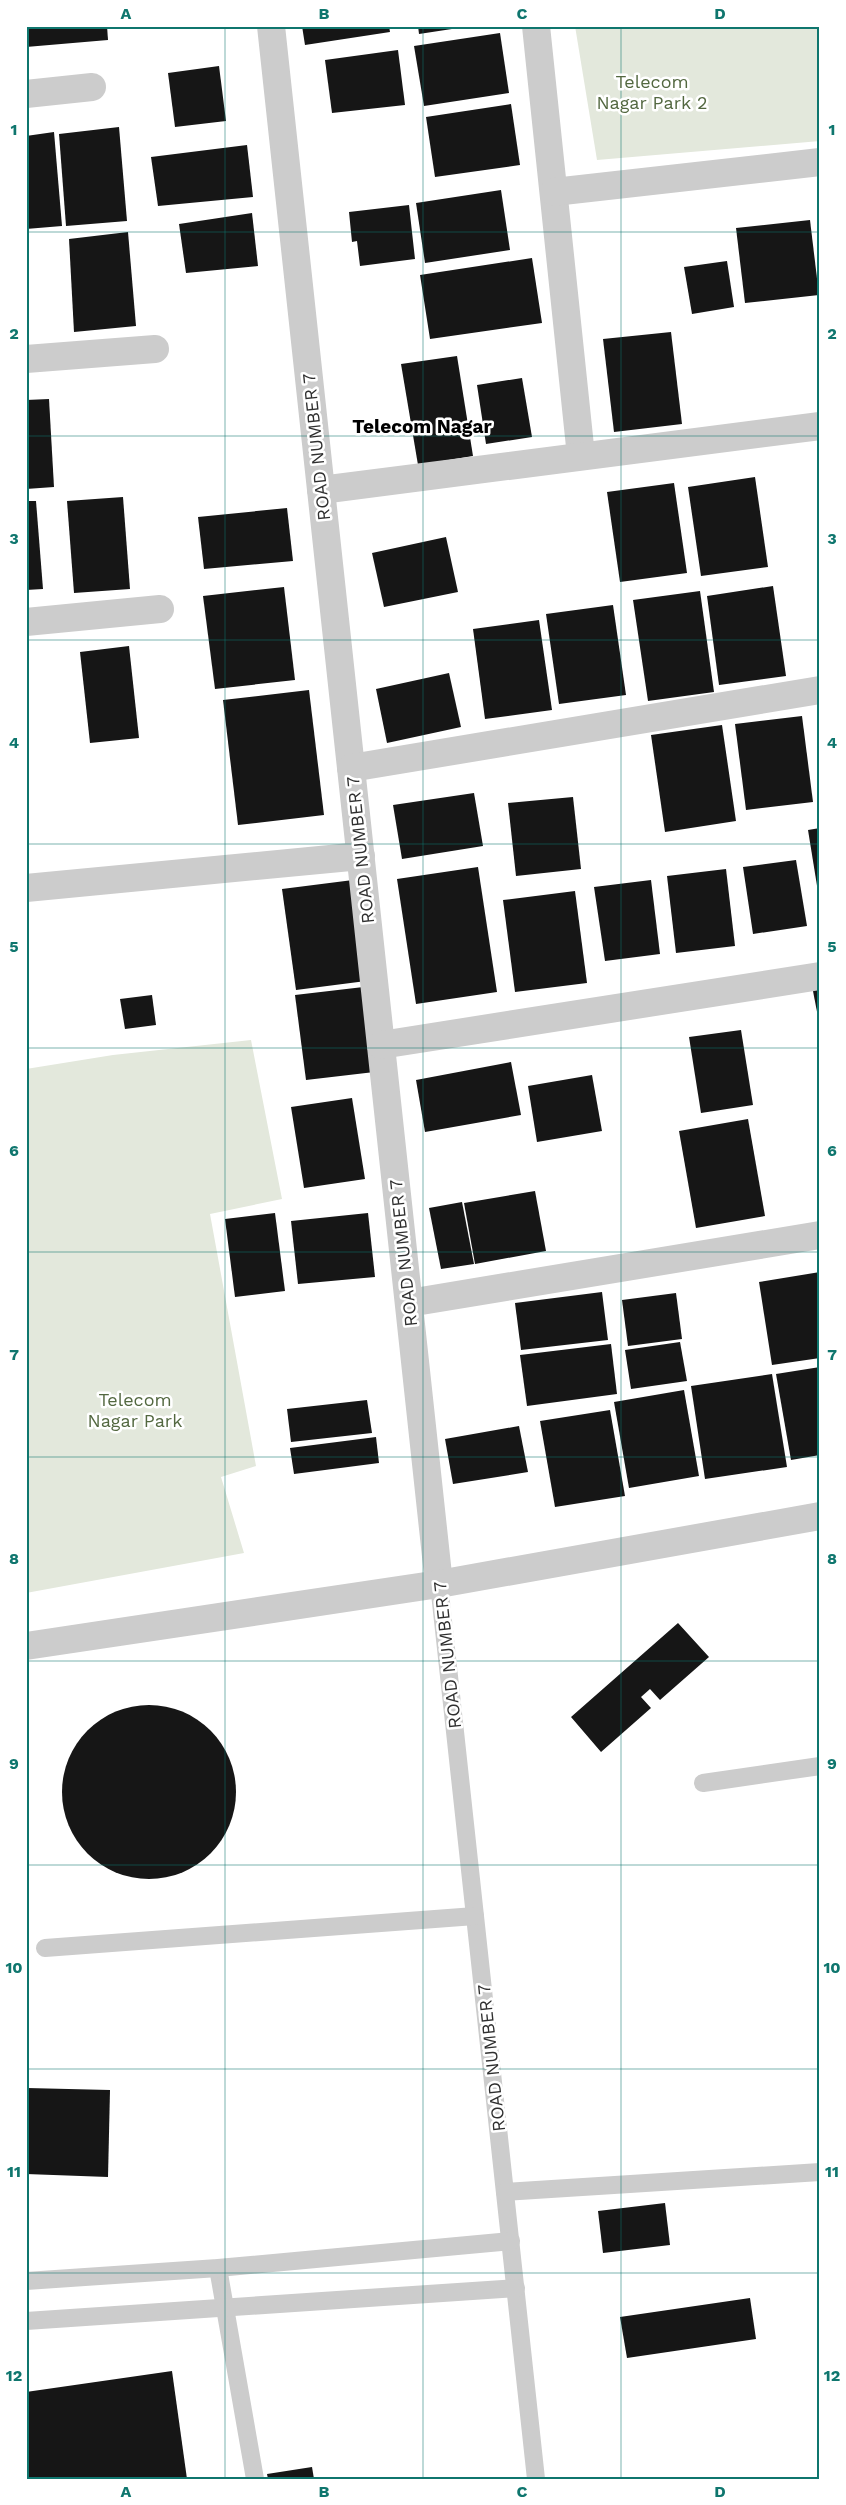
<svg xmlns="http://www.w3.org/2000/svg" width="846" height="2505" font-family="'Work Sans',sans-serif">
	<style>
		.green { fill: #e3e8dc }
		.building { fill: #161616 }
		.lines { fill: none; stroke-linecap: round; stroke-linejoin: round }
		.service { stroke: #ccc; stroke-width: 18 }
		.minor { stroke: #ccc; stroke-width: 28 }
		.grid { fill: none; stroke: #0f766e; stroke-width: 1; stroke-opacity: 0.55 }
		.labels { text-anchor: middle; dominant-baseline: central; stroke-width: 5; stroke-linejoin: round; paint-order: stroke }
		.park-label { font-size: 18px; fill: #536840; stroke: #fff }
		.street-label { font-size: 18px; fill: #2f2f2f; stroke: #fff }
		.neighbourhood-label { font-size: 19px; font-weight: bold; fill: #000; stroke: #fff }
		.neatline { fill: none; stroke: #0f766e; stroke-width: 2 }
		.grid-label { font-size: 16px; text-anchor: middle; font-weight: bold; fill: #0f766e }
	</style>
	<rect width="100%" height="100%" fill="#fff"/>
	<g class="green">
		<path d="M 575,26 L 820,26 L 820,141 L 597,160 Z"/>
		<path d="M 251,1040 L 282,1199 L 210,1214 L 256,1466 L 221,1477 L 244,1553 L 26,1593 L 26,1069 L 113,1055 Z"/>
	</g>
	<g class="building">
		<path d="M 26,26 L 107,26 L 108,40 L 26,47 Z"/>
		<path d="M 302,26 L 389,26 L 390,32 L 305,45 Z"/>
		<path d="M 418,26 L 465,26 L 465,27 L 419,34 Z"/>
		<path d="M 500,33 L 509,93 L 424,106 L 414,46 Z"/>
		<path d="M 398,50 L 405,105 L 332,113 L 325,60 Z"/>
		<path d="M 219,66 L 226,121 L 175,127 L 168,73 Z"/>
		<path d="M 511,104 L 520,165 L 435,177 L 426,117 Z"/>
		<path d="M 119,127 L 127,221 L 66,226 L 59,134 Z"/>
		<path d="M 54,132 L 62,226 L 26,229 L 26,136 Z"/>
		<path d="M 247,145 L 253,197 L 158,206 L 151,157 Z"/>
		<path d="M 501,190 L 510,250 L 425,263 L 416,203 Z"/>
		<path d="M 409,205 L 415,259 L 360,266 L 357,241 L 352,242 L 349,212 Z"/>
		<path d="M 252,213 L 258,266 L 186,273 L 179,224 Z"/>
		<path d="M 810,220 L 819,295 L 745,303 L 736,228 Z"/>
		<path d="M 128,232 L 136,326 L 74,332 L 69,239 Z"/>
		<path d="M 532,258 L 542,323 L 430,339 L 420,275 Z"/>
		<path d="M 727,261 L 734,307 L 692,314 L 684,267 Z"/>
		<path d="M 671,332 L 682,424 L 614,432 L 603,339 Z"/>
		<path d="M 457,356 L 473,456 L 418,465 L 401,364 Z"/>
		<path d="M 522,378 L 532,437 L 486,444 L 477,385 Z"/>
		<path d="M 49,399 L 54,487 L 26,489 L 26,400 Z"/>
		<path d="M 755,477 L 768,567 L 701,576 L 688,487 Z"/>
		<path d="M 674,483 L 687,573 L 620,582 L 607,492 Z"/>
		<path d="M 123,497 L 130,589 L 74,593 L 67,501 Z"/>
		<path d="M 26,501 L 36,501 L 43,589 L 26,590 Z"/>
		<path d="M 287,508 L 293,561 L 204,569 L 198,517 Z"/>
		<path d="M 446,537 L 458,592 L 384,607 L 372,553 Z"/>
		<path d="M 773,586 L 786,676 L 719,685 L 707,596 Z"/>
		<path d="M 284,587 L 295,680 L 215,689 L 203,596 Z"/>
		<path d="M 700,591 L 714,692 L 648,701 L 633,600 Z"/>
		<path d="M 613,605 L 626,695 L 559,704 L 546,614 Z"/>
		<path d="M 539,620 L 552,710 L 485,719 L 473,629 Z"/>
		<path d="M 129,646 L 139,738 L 90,743 L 80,652 Z"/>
		<path d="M 449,673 L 461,727 L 387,743 L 376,689 Z"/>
		<path d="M 309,690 L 324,815 L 238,825 L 223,700 Z"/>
		<path d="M 802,716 L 813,802 L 746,810 L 735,724 Z"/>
		<path d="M 722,725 L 736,821 L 665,832 L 651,735 Z"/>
		<path d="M 474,793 L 483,846 L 402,859 L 393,805 Z"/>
		<path d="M 573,797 L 581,869 L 516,876 L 508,803 Z"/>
		<path d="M 820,828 L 820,898 L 819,898 L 808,830 Z"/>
		<path d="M 796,860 L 807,926 L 753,934 L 743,867 Z"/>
		<path d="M 478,867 L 497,992 L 416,1004 L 397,879 Z"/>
		<path d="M 726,869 L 735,946 L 676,953 L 667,876 Z"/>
		<path d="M 353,880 L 366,981 L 296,990 L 282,889 Z"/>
		<path d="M 651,880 L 660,954 L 605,961 L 594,887 Z"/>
		<path d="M 575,891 L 587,983 L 515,992 L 503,900 Z"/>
		<path d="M 820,984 L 820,1022 L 819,1022 L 812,986 Z"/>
		<path d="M 372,986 L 383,1071 L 306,1080 L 295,995 Z"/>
		<path d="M 152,995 L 156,1025 L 125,1029 L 120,999 Z"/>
		<path d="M 741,1030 L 753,1105 L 701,1113 L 689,1037 Z"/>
		<path d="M 511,1062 L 521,1115 L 425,1132 L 416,1080 Z"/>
		<path d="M 592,1075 L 602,1131 L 537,1142 L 528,1086 Z"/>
		<path d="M 352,1098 L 365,1179 L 304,1188 L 291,1107 Z"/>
		<path d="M 748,1119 L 765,1216 L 696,1228 L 679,1131 Z"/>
		<path d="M 535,1191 L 546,1251 L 475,1264 L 464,1203 Z"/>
		<path d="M 462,1202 L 474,1264 L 441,1269 L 429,1208 Z"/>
		<path d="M 275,1213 L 285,1291 L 235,1297 L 225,1219 Z"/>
		<path d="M 368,1213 L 375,1277 L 298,1284 L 291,1221 Z"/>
		<path d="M 820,1272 L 820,1358 L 772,1365 L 759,1282 Z"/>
		<path d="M 602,1292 L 608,1340 L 521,1350 L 515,1303 Z"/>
		<path d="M 676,1293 L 682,1339 L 628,1346 L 622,1300 Z"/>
		<path d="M 680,1342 L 687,1381 L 631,1389 L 625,1350 Z"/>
		<path d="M 611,1344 L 617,1394 L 527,1406 L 520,1355 Z"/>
		<path d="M 820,1367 L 820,1455 L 791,1460 L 776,1374 Z"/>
		<path d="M 772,1374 L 787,1467 L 705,1479 L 691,1386 Z"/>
		<path d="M 684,1390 L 699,1476 L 629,1488 L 614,1402 Z"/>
		<path d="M 367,1400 L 372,1433 L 291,1442 L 287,1409 Z"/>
		<path d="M 610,1410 L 625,1496 L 555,1507 L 540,1421 Z"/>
		<path d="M 519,1426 L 528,1472 L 453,1484 L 445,1439 Z"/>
		<path d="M 376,1437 L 379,1463 L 294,1474 L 290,1448 Z"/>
		<path d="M 678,1623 L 709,1657 L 660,1700 L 650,1689 L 641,1697 L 651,1708 L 601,1752 L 571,1717 Z"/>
		<circle cx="149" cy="1792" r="87"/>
		<path d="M 27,2088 L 110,2090 L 108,2177 L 26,2174 Z"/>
		<path d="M 665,2203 L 670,2245 L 603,2253 L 598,2211 Z"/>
		<path d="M 750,2298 L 756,2339 L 627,2358 L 620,2317 Z"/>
		<path d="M 172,2371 L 187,2479 L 26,2479 L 26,2392 Z"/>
		<path d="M 312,2467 L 314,2479 L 268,2479 L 267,2474 Z"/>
	</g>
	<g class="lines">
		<g class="service">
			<path d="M 439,1584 L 536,2479"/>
			<path d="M 703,1783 L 820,1766"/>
			<path d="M 45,1948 L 475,1916"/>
			<path d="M 505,2192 L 820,2172"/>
			<path d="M 218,2268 L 255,2479"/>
			<path d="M 26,2281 L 218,2268 L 511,2241"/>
			<path d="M 26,2321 L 516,2288"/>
		</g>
		<g class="minor">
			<path d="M 271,26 L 439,1584"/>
			<path d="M 536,26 L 581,456"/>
			<path d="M 26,94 L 92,87"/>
			<path d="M 554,192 L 820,162"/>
			<path d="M 26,359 L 155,349"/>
			<path d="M 321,490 L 820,426"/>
			<path d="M 26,622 L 160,609"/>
			<path d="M 351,768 L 820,690"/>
			<path d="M 26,888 L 361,856"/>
			<path d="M 381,1045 L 820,976"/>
			<path d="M 409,1303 L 820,1235"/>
			<path d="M 26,1646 L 439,1584 L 820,1516"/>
		</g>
	</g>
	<path class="grid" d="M 225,26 L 225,2479M 423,26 L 423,2479M 621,26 L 621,2479M 26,232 L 820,232M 26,436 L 820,436M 26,640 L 820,640M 26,844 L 820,844M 26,1048 L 820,1048M 26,1252 L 820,1252M 26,1457 L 820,1457M 26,1661 L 820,1661M 26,1865 L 820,1865M 26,2069 L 820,2069M 26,2273 L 820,2273"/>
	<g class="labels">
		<g class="park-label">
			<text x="652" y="81">Telecom<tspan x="652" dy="21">Nagar Park 2</tspan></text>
			<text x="135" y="1399">Telecom<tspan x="135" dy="21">Nagar Park</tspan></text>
		</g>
		<g class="street-label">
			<text transform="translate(316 447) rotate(-96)">ROAD NUMBER 7</text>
			<text transform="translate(360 850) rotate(-96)">ROAD NUMBER 7</text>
			<text transform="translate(403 1253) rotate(-96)">ROAD NUMBER 7</text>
			<text transform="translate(447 1655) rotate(-96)">ROAD NUMBER 7</text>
			<text transform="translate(491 2058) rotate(-96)">ROAD NUMBER 7</text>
		</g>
		<g class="neighbourhood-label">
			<text x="422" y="426">Telecom Nagar</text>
		</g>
	</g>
	<rect width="846" height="2505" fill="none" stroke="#ffffff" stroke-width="55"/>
	<rect x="28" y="28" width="790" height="2450" class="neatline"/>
	<g class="grid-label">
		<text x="126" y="19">A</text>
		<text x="324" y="19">B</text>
		<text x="522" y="19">C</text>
		<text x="720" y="19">D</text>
		<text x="14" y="135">1</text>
		<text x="832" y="135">1</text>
		<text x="14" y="339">2</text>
		<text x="832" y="339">2</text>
		<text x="14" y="544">3</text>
		<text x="832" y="544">3</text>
		<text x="14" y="748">4</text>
		<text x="832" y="748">4</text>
		<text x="14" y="952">5</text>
		<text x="832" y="952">5</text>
		<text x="14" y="1156">6</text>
		<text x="832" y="1156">6</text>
		<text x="14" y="1360">7</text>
		<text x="832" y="1360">7</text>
		<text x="14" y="1564">8</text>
		<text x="832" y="1564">8</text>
		<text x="14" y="1769">9</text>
		<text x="832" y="1769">9</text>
		<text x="14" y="1973">10</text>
		<text x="832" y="1973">10</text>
		<text x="14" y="2177">11</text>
		<text x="832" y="2177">11</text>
		<text x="14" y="2381">12</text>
		<text x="832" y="2381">12</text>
		<text x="126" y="2497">A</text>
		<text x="324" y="2497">B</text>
		<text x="522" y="2497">C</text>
		<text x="720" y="2497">D</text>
	</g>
</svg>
